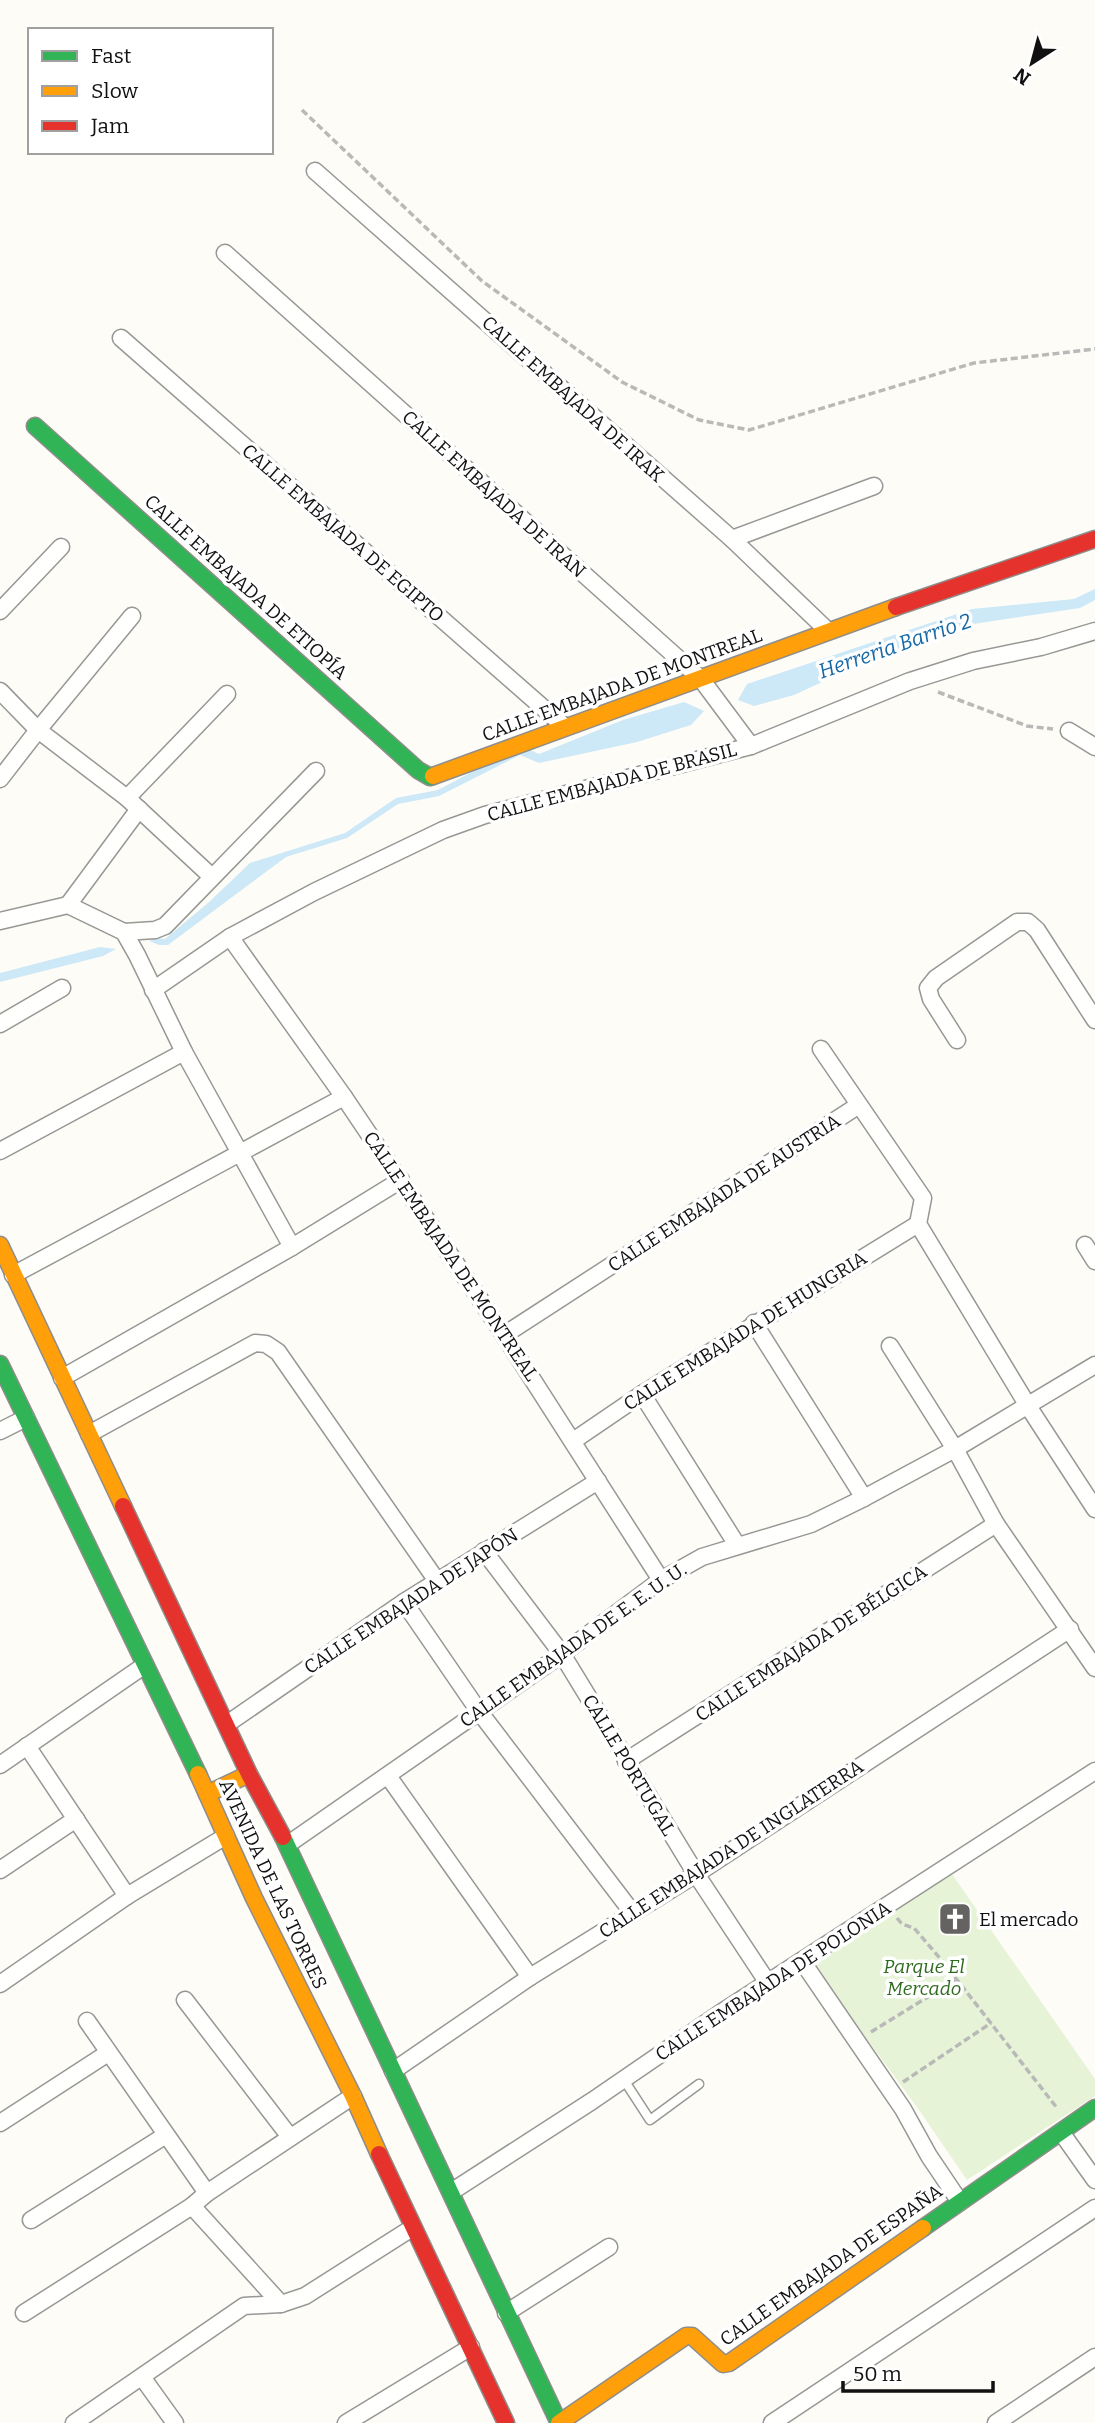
<svg xmlns="http://www.w3.org/2000/svg" width="1095" height="2423" font-family="Bitter,serif">
	<style>
		.green { fill: #e7f3d7 }
		.water { fill: #cde8f7 }
		.lines { fill: none; stroke-linecap: round; stroke-linejoin: round }
		.lane-casing { stroke: #979795; stroke-width: 11 }
		.street-casing { stroke: #979795; stroke-width: 19 }
		.fast-casing { stroke: #8e8d8b; stroke-width: 19 }
		.slow-casing { stroke: #8e8d8b; stroke-width: 19 }
		.jam-casing { stroke: #8e8d8b; stroke-width: 19 }
		.path { stroke: #b9b9b8; stroke-width: 3.5; stroke-dasharray: 7 3.5; stroke-linecap: butt }
		.lane { stroke: #fffffe; stroke-width: 8 }
		.street { stroke: #fffffe; stroke-width: 16 }
		.fast { stroke: #30b455; stroke-width: 16 }
		.slow { stroke: #ff9f0a; stroke-width: 16 }
		.jam { stroke: #e5322d; stroke-width: 16 }
		.labels { text-anchor: middle; dominant-baseline: central; stroke-width: 7; stroke-linejoin: round; paint-order: stroke }
		.street-label { font-size: 19px; fill: #111; stroke: #fff }
		.poi-label { font-size: 19px; fill: #111; stroke: #fff; text-anchor: start }
		.park-label { font-size: 19px; font-style: italic; fill: #2f6b1f; stroke: #fff }
		.water-label { font-size: 21px; font-style: italic; fill: #1768a6; stroke: #fff }
	</style>
	<rect width="100%" height="100%" fill="#fdfcf7"/>
	<path class="green" d="M 945,1864 L 1095,2079 L 1095,2096 L 967,2180 L 919,2110 L 804,1953 Z"/>
	<g class="water">
		<path d="M 1095,589 L 1095,600 L 1080,608 L 973,624 L 859,665 L 794,695 L 754,706 L 738,700 L 747,684 L 972,609 L 1074,599 Z"/>
		<path d="M 684,702 L 704,711 L 691,725 L 637,742 L 539,763 L 520,755 L 439,796 L 398,804 L 347,838 L 286,857 L 168,945 L 159,945 L 149,941 L 157,938 L 165,939 L 208,903 L 250,863 L 345,833 L 396,798 L 438,790 L 521,746 L 539,754 L 623,720 Z"/>
		<path d="M 100,947 L 116,949 L 103,956 L 0,982 L 0,973 Z"/>
	</g>
	<g class="lines">
		<defs>
			<path id="lane" d="M 624,2080 L 650,2120 L 699,2084"/>
			<g id="street">
				<path d="M 315,171 L 732,539 L 828,631"/>
				<path d="M 225,253 L 701,679 L 751,746"/>
				<path d="M 121,338 L 565,727"/>
				<path d="M 732,539 L 874,486"/>
				<path d="M 0,611 L 61,547"/>
				<path d="M 0,691 L 38,730 L 127,798 L 212,877"/>
				<path d="M 1069,731 L 1095,747"/>
				<path d="M 0,779 L 38,730 L 132,616"/>
				<path d="M 127,798 L 227,694"/>
				<path d="M 68,905 L 139,809"/>
				<path d="M 0,921 L 68,905 L 124,932 L 137,955 L 184,1052 L 292,1247"/>
				<path d="M 124,932 L 155,930 L 165,926 L 316,771"/>
				<path d="M 230,937 L 344,1097 L 504,1335 L 661,1580"/>
				<path d="M 153,990 L 230,937 L 314,892 L 443,830 L 485,815 L 751,746 L 910,681 L 973,661 L 1041,647 L 1095,631"/>
				<path d="M 0,1024 L 62,988"/>
				<path d="M 957,1040 L 931,999 L 928,988 L 936,978 L 1017,922 L 1028,922 L 1037,930 L 1095,1020"/>
				<path d="M 821,1049 L 923,1198 L 918,1224 L 1028,1406 L 1095,1509"/>
				<path d="M 0,1151 L 184,1052"/>
				<path d="M 1085,1245 L 1095,1261"/>
				<path d="M 13,1275 L 344,1097"/>
				<path d="M 754,1323 L 864,1498"/>
				<path d="M 504,1335 L 859,1105"/>
				<path d="M 890,1346 L 955,1449 L 996,1524 L 1095,1668"/>
				<path d="M 62,1378 L 292,1247 L 401,1180"/>
				<path d="M 642,1394 L 737,1545"/>
				<path d="M 0,1431 L 26,1418"/>
				<path d="M 89,1434 L 255,1343 L 266,1344 L 278,1352 L 437,1581"/>
				<path d="M 573,1441 L 642,1394 L 918,1224"/>
				<path d="M 484,1551 L 562,1654 L 696,1874 L 768,1983"/>
				<path d="M 404,1602 L 478,1710 L 632,1912"/>
				<path d="M 227,1724 L 404,1602 L 598,1481"/>
				<path d="M 27,1746 L 127,1896"/>
				<path d="M 626,1761 L 996,1524"/>
				<path d="M 0,1765 L 145,1665"/>
				<path d="M 388,1776 L 530,1977"/>
				<path d="M 287,1845 L 562,1654 L 661,1580 L 702,1557 L 811,1524 L 864,1498 L 955,1449 L 1095,1365"/>
				<path d="M 0,1870 L 76,1819"/>
				<path d="M 802,1961 L 903,2109 L 929,2156 L 960,2202"/>
				<path d="M 0,1984 L 127,1896 L 226,1836"/>
				<path d="M 185,2000 L 290,2137"/>
				<path d="M 87,2021 L 207,2193"/>
				<path d="M 393,2071 L 530,1977 L 696,1874 L 1070,1629"/>
				<path d="M 0,2123 L 108,2053"/>
				<path d="M 1061,2132 L 1095,2180"/>
				<path d="M 451,2192 L 592,2101 L 719,2014 L 1095,1771"/>
				<path d="M 192,2206 L 281,2304"/>
				<path d="M 31,2220 L 166,2135"/>
				<path d="M 24,2313 L 192,2206 L 207,2193 L 353,2096"/>
				<path d="M 506,2313 L 609,2247"/>
				<path d="M 142,2377 L 175,2423"/>
				<path d="M 74,2423 L 244,2306 L 281,2304 L 305,2296 L 412,2228"/>
				<path d="M 346,2423 L 471,2347"/>
				<path d="M 772,2423 L 1095,2208"/>
				<path d="M 996,2423 L 1095,2357"/>
			</g>
			<g id="fast">
				<path d="M 35,426 L 418,770 L 430,777 L 433,776"/>
				<path d="M 0,1364 L 198,1774"/>
				<path d="M 283,1837 L 559,2423"/>
				<path d="M 923,2228 L 1095,2108"/>
			</g>
			<g id="slow">
				<path d="M 433,776 L 896,607"/>
				<path d="M 0,1245 L 123,1506"/>
				<path d="M 198,1774 L 254,1898 L 353,2096 L 379,2154"/>
				<path d="M 207,1794 L 249,1774"/>
				<path d="M 559,2423 L 686,2336 L 692,2336 L 723,2364 L 729,2363 L 923,2228"/>
			</g>
			<g id="jam">
				<path d="M 896,607 L 1095,539"/>
				<path d="M 123,1506 L 249,1774 L 283,1837"/>
				<path d="M 379,2154 L 506,2423"/>
			</g>
		</defs>
		<use href="#lane" class="lane-casing"/>
		<use href="#street" class="street-casing"/>
		<use href="#fast" class="fast-casing"/>
		<use href="#slow" class="slow-casing"/>
		<use href="#jam" class="jam-casing"/>
		<g class="path">
			<path d="M 302,110 L 482,281 L 622,382 L 699,420 L 749,430 L 974,363 L 1095,349"/>
			<path d="M 938,692 L 1027,726 L 1053,729"/>
			<path d="M 897,1918 L 902,1924 L 914,1928 L 944,1963 L 1057,2108"/>
			<path d="M 871,2032 L 957,1979"/>
			<path d="M 903,2082 L 991,2023"/>
		</g>
		<use href="#lane" class="lane"/>
		<use href="#street" class="street"/>
		<use href="#fast" class="fast"/>
		<use href="#slow" class="slow"/>
		<use href="#jam" class="jam"/>
	</g>
	<defs>
		<symbol id="church-square" viewBox="-11 -11 22 22"><rect x="-9" y="-9" width="18" height="18" rx="4" fill="#646362" stroke="#fff"/><path d="M-1.2-6h2.4v3.5h3.3v2.4h-3.3V6h-2.4V-.1h-3.3v-2.4h3.3Z" fill="#fff"/></symbol>
	</defs>
	<g fill-rule="evenodd">
		<use href="#church-square" x="936" y="1900" width="38" height="38"/>
	</g>
	<g class="labels">
		<g class="street-label">
			<text transform="translate(573 399) rotate(42)">CALLE EMBAJADA DE IRAK</text>
			<text transform="translate(494 494) rotate(42)">CALLE EMBAJADA DE IRAN</text>
			<text transform="translate(343 533) rotate(41)">CALLE EMBAJADA DE EGIPTO</text>
			<text transform="translate(246 587) rotate(42)">CALLE EMBAJADA DE ETIOPÍA</text>
			<text transform="translate(622 685) rotate(-20)">CALLE EMBAJADA DE MONTREAL</text>
			<text transform="translate(612 782) rotate(-15)">CALLE EMBAJADA DE BRASIL</text>
			<text transform="translate(724 1193) rotate(-33)">CALLE EMBAJADA DE AUSTRIA</text>
			<text transform="translate(451 1256) rotate(56)">CALLE EMBAJADA DE MONTREAL</text>
			<text transform="translate(745 1331) rotate(-32)">CALLE EMBAJADA DE HUNGRIA</text>
			<text transform="translate(411 1601) rotate(-33)">CALLE EMBAJADA DE JAPÓN</text>
			<text transform="translate(811 1643) rotate(-33)">CALLE EMBAJADA DE BÉLGICA</text>
			<text transform="translate(573 1645) rotate(-35)">CALLE EMBAJADA DE E. E. U. U.</text>
			<text transform="translate(629 1765) rotate(59)">CALLE PORTUGAL</text>
			<text transform="translate(731 1849) rotate(-33)">CALLE EMBAJADA DE INGLATERRA</text>
			<text transform="translate(273 1884) rotate(65)">AVENIDA DE LAS TORRES</text>
			<text transform="translate(773 1981) rotate(-33)">CALLE EMBAJADA DE POLONIA</text>
			<text transform="translate(831 2265) rotate(-35)">CALLE EMBAJADA DE ESPAÑA</text>
		</g>
		<g class="poi-label">
			<text x="979" y="1919">El mercado</text>
		</g>
		<g class="park-label">
			<text x="924" y="1966">Parque El<tspan x="924" dy="22">Mercado</tspan></text>
		</g>
		<g class="water-label">
			<text transform="translate(895 646) rotate(-19)">Herreria Barrio 2</text>
		</g>
	</g>
	<rect x="28" y="28" width="245" height="126" fill="#ffffff" stroke="#a0a0a0" stroke-width="2"/>
	<rect x="42" y="51" width="35" height="10" fill="#30b455" stroke="#a0a0a0" stroke-width="2"/>
	<text x="91" y="63" font-size="21" fill="#111111">Fast</text>
	<rect x="42" y="86" width="35" height="10" fill="#ff9f0a" stroke="#a0a0a0" stroke-width="2"/>
	<text x="91" y="98" font-size="21" fill="#111111">Slow</text>
	<rect x="42" y="121" width="35" height="10" fill="#e5322d" stroke="#a0a0a0" stroke-width="2"/>
	<text x="91" y="133" font-size="21" fill="#111111">Jam</text>
	<g transform="translate(1032 63) rotate(216)" stroke="#ffffff" stroke-width="5" paint-order="stroke">
	<path d="M0-5L12 26L0 18L-12 26Z" fill="#111111"/>
	<text y="-10" font-size="19" font-weight="bold" text-anchor="middle" fill="#111111">N</text>
	</g>
	<path d="M843 2381v10h150v-10" fill="none" stroke="#111111" stroke-width="3.5"/>
	<text x="853" y="2381" font-size="21" fill="#111111" stroke="#ffffff" stroke-width="5" paint-order="stroke">50 m</text>
</svg>
